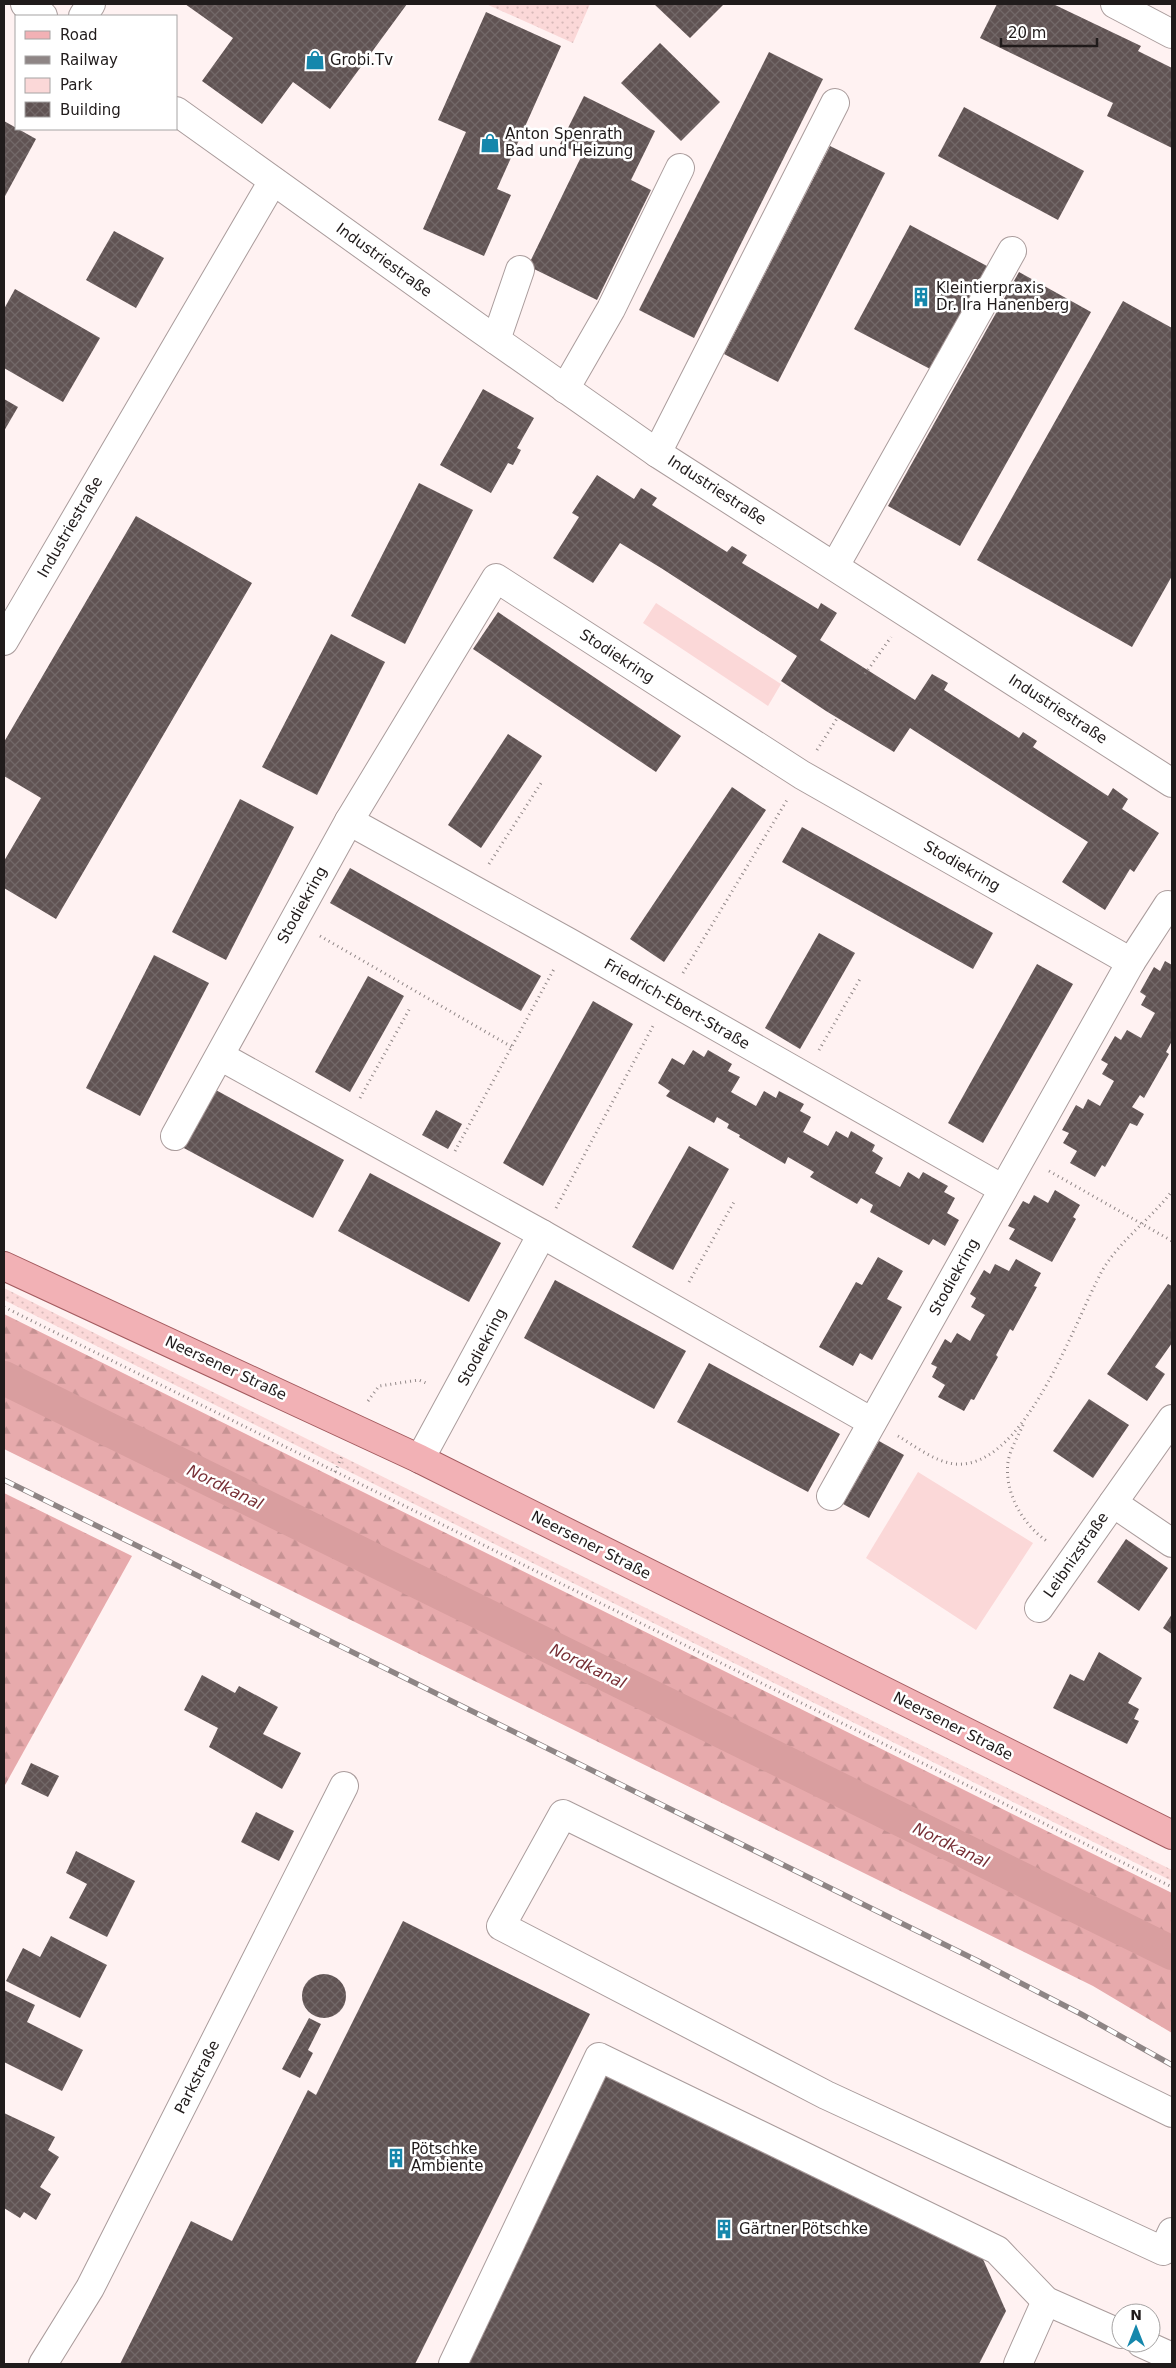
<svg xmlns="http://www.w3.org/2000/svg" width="1176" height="2368" font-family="'DejaVu Sans',sans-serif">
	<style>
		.grass { fill: url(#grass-dots) }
		.forest { fill: url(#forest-firs) }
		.green { fill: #fbd8d8 }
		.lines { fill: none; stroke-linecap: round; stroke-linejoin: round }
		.canal { stroke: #d99e9f; stroke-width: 34 }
		.building { fill: url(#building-cross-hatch) }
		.minor-casing { stroke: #aa9c9c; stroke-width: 30 }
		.major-casing { stroke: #a35b5f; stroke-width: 30 }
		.path { stroke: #908787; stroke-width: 3; stroke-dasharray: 1 4; stroke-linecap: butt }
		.minor { stroke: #fff; stroke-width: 28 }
		.major { stroke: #f2b1b5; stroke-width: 28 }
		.rail-casing { stroke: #8e8585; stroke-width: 5.5 }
		.rail { stroke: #fff; stroke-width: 4; stroke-dasharray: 11; stroke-linecap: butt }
		.labels { text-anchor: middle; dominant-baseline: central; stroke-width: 5; stroke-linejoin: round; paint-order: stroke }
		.poi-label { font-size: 15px; fill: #201b1b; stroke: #fff; text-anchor: start }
		.street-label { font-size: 15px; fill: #201b1b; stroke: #fff }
		.water-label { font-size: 16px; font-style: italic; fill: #772f35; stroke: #fff }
	</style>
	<defs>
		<pattern id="grass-dots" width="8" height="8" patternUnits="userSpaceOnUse" patternTransform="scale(1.25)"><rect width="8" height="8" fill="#fbd8d8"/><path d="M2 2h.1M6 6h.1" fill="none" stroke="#d7b9b9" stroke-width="1.8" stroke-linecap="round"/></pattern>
		<pattern id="forest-firs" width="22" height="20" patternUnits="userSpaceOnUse" patternTransform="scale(1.25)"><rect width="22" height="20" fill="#e7aaac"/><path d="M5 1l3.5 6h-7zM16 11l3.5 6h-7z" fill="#c69293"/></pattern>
		<pattern id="building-cross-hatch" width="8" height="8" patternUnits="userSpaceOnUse" patternTransform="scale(1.25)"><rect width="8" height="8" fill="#605353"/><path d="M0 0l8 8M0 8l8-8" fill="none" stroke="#726868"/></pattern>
	</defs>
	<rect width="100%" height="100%" fill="#fff2f2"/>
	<g class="grass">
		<path d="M 486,4 L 590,4 L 573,43 Z"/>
		<path d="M 4,1288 L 1172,1870 L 1172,1881 L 4,1300 Z"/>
	</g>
	<g class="forest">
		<path d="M 4,1314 L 1172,1893 L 1172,2033 L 1093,1986 L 4,1449 Z"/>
		<path d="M 4,1493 L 132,1556 L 4,1787 Z"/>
	</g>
	<g class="green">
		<path d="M 656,603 L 781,684 L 768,706 L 643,623 Z"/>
		<path d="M 918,1472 L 1033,1543 L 976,1630 L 866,1558 Z"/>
	</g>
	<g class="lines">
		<path class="canal" d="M 4,1378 L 1172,1953"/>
	</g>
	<g class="building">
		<path d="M 185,4 L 407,4 L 330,109 L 293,82 L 262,124 L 202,81 L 233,38 Z"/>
		<path d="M 654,4 L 724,4 L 690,38 Z"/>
		<path d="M 997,4 L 1053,4 L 1141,46 L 1138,51 L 1172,68 L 1172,148 L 1107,116 L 1113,103 L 980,38 Z"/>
		<path d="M 486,12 L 561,46 L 497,189 L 511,195 L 484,256 L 423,229 L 466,132 L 438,120 Z"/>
		<path d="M 660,43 L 720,102 L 681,141 L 621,83 Z"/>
		<path d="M 769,52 L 823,79 L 694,338 L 639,310 Z"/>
		<path d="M 584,96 L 655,131 L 631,180 L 651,190 L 597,300 L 528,266 L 582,155 L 560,144 Z"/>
		<path d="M 964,107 L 1084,171 L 1058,220 L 938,156 Z"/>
		<path d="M 4,121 L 36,139 L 4,198 Z"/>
		<path d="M 830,146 L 885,173 L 778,382 L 724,354 Z"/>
		<path d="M 910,225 L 987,266 L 932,370 L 854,329 Z"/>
		<path d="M 114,231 L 164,258 L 136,308 L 86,280 Z"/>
		<path d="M 1019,272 L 1091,312 L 960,546 L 888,506 Z"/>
		<path d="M 15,289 L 100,338 L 63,402 L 4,368 L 4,309 Z"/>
		<path d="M 1123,301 L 1172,328 L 1172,576 L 1132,647 L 977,560 Z"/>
		<path d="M 483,389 L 534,418 L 517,448 L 521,450 L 513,465 L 508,463 L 491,493 L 440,465 Z"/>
		<path d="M 4,399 L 18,407 L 4,431 Z"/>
		<path d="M 597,475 L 634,499 L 641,488 L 657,498 L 652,505 L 727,552 L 732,546 L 747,555 L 742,563 L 818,609 L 821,603 L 837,613 L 820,640 L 915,700 L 932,674 L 948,683 L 944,690 L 1019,738 L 1023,732 L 1037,741 L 1033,747 L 1108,796 L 1113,788 L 1128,799 L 1122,809 L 1159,833 L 1134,872 L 1130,869 L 1105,910 L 1062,882 L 1088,842 L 910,728 L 894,752 L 826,711 L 781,681 L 797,656 L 661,568 L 620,543 L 593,583 L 553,558 L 579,517 L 572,513 Z"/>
		<path d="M 419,483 L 473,510 L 405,644 L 351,616 Z"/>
		<path d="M 136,516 L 252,583 L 56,919 L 4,888 L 4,861 L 41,798 L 4,776 L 4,742 Z"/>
		<path d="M 498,612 L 681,736 L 656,772 L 473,649 Z"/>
		<path d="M 331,634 L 385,662 L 317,795 L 262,767 Z"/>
		<path d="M 508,734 L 542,756 L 481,848 L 448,825 Z"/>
		<path d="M 732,787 L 766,810 L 664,962 L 630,939 Z"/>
		<path d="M 240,799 L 294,827 L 226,960 L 172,932 Z"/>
		<path d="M 802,827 L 993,933 L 973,969 L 782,862 Z"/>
		<path d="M 350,868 L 541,976 L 521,1011 L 330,903 Z"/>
		<path d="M 819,933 L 855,953 L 800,1049 L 765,1028 Z"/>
		<path d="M 154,955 L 209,983 L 140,1116 L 86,1088 Z"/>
		<path d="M 1165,961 L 1172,965 L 1172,1041 L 1166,1052 L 1169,1054 L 1144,1098 L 1140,1095 L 1132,1107 L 1144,1114 L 1137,1126 L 1130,1123 L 1105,1167 L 1102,1165 L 1095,1177 L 1070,1163 L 1077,1151 L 1063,1143 L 1069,1133 L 1062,1130 L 1076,1105 L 1083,1109 L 1088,1099 L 1100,1106 L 1114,1081 L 1102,1074 L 1108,1064 L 1101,1060 L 1115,1036 L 1121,1040 L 1127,1030 L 1141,1038 L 1155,1013 L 1141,1005 L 1146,996 L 1140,992 L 1154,967 L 1160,971 Z"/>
		<path d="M 1037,964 L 1073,984 L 983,1143 L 948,1123 Z"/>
		<path d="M 368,976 L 404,996 L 350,1092 L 315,1072 Z"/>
		<path d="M 593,1001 L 633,1024 L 543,1186 L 503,1163 Z"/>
		<path d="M 693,1050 L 704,1057 L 708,1050 L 732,1064 L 728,1071 L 740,1077 L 731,1092 L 756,1106 L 764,1091 L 776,1098 L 779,1091 L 804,1104 L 800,1111 L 811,1117 L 803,1132 L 828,1146 L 836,1131 L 848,1138 L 851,1131 L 875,1145 L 872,1151 L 883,1158 L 875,1173 L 900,1187 L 908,1172 L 919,1179 L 923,1172 L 948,1186 L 944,1192 L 955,1198 L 947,1213 L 959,1220 L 945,1246 L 933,1239 L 929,1245 L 870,1212 L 873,1205 L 861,1198 L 857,1204 L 810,1177 L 814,1172 L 788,1157 L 785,1164 L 739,1137 L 740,1135 L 727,1128 L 729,1124 L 717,1117 L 714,1123 L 666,1096 L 670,1091 L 658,1083 L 672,1058 L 684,1065 Z"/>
		<path d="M 214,1089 L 344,1160 L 313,1218 L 182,1147 Z"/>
		<path d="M 436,1110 L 462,1124 L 448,1149 L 422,1135 Z"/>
		<path d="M 689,1146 L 729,1169 L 673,1270 L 632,1247 Z"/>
		<path d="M 370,1173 L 501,1243 L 469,1302 L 338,1231 Z"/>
		<path d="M 1055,1190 L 1080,1205 L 1073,1217 L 1076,1219 L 1052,1262 L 1009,1239 L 1015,1229 L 1008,1226 L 1023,1201 L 1029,1204 L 1034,1195 L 1048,1203 Z"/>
		<path d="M 878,1257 L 903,1271 L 887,1299 L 902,1307 L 872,1360 L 860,1353 L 853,1366 L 819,1347 L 856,1282 L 862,1285 Z"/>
		<path d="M 1016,1259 L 1041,1273 L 1034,1286 L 1037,1287 L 1013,1331 L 1010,1329 L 996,1355 L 998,1357 L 974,1400 L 971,1399 L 964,1411 L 938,1397 L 945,1385 L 932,1377 L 937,1367 L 931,1364 L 945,1339 L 951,1343 L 957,1333 L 970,1341 L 977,1328 L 985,1315 L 971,1307 L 976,1298 L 970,1294 L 984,1270 L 990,1274 L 995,1264 L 1009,1271 Z"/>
		<path d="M 555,1280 L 686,1351 L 654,1409 L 524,1338 Z"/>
		<path d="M 1168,1284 L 1172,1286 L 1172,1343 L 1155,1367 L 1165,1374 L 1147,1401 L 1107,1374 Z"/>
		<path d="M 709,1363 L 840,1434 L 808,1492 L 677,1422 Z"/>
		<path d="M 1089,1399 L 1129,1425 L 1093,1478 L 1053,1451 Z"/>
		<path d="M 879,1441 L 904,1455 L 869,1518 L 843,1504 Z"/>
		<path d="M 1126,1539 L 1168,1568 L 1139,1611 L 1097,1582 Z"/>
		<path d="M 1172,1614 L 1172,1634 L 1163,1628 Z"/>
		<path d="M 1099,1652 L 1142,1678 L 1128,1703 L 1139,1709 L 1134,1719 L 1139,1721 L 1127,1744 L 1053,1708 L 1070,1674 L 1084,1681 Z"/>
		<path d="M 202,1675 L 235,1693 L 239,1686 L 278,1707 L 263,1734 L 301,1753 L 282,1789 L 209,1747 L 218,1728 L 184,1710 Z"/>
		<path d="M 31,1763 L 59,1776 L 48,1797 L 21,1784 Z"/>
		<path d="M 256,1812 L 294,1831 L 279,1861 L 241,1842 Z"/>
		<path d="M 76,1851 L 135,1881 L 107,1937 L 69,1918 L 87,1884 L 66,1873 Z"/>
		<path d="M 403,1921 L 590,2014 L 415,2364 L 120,2364 L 191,2221 L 232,2241 L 308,2090 L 316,2095 Z"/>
		<path d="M 51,1936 L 107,1965 L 80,2018 L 6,1981 L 23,1948 L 40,1957 Z"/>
		<circle cx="324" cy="1996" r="22"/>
		<path d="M 4,1990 L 35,2005 L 27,2022 L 83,2050 L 62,2091 L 4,2062 Z"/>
		<path d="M 309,2018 L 321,2024 L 308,2050 L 313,2053 L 300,2078 L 282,2069 Z"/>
		<path d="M 606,2075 L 982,2257 L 1006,2311 L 979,2364 L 457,2364 L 539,2200 Z"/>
		<path d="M 4,2113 L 55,2137 L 48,2150 L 59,2157 L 40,2187 L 51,2194 L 36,2220 L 24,2212 L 20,2218 L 4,2208 Z"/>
	</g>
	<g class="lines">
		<defs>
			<g id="minor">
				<path d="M 25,4 L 43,16"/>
				<path d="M 1115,4 L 1172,34"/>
				<path d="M 83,16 L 91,4"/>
				<path d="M 176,111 L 476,326 L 657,453 L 1172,783"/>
				<path d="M 496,340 L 520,270"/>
				<path d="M 565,389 L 611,309 L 680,168"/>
				<path d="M 657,453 L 835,103"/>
				<path d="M 835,566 L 1012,251"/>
				<path d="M 4,641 L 273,181"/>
				<path d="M 349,821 L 568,942 L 1003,1189"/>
				<path d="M 220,1056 L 542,1234 L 872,1422"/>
				<path d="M 175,1136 L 349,821 L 496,578 L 802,775 L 1131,962"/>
				<path d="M 420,1459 L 542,1234"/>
				<path d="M 831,1496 L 1131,962 L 1168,905"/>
				<path d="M 1113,1503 L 1172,1543"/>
				<path d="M 1039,1608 L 1172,1419"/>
				<path d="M 1172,2113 L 563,1814 L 501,1926 L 826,2095 L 1163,2251 L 1172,2232"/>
				<path d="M 1141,2343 L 1172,2357"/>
				<path d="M 43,2364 L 90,2288 L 344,1786"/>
				<path d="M 453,2364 L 599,2057 L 997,2250 L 1046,2301 L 1121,2334"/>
				<path d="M 1018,2364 L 1046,2301"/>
			</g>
			<path id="major" d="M 4,1266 L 420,1459 L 1172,1835"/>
		</defs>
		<use href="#minor" class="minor-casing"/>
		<use href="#major" class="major-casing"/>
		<g class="path">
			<path d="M 865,674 L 891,637"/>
			<path d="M 817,750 L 838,717"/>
			<path d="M 489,864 L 543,780"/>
			<path d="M 320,936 L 512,1047"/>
			<path d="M 683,973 L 787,800"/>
			<path d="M 819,1050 L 860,979"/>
			<path d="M 360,1098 L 410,1008"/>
			<path d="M 455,1151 L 554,969"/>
			<path d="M 1049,1171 L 1172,1241"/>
			<path d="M 556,1208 L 653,1026"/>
			<path d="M 689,1282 L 734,1202"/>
			<path d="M 4,1307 L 1172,1887"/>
			<path d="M 368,1401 L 379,1386 L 419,1380 L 426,1383"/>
			<path d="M 1023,1425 C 1018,1437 1010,1449 1008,1462 C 1004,1493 1023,1525 1048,1542"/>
			<path d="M 898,1436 C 915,1446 935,1462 955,1464 C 1025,1470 1075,1320 1102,1271 C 1120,1240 1151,1219 1172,1191"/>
			<path d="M 335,1472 L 342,1456"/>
		</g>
		<use href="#minor" class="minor"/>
		<use href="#major" class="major"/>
		<defs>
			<path id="rail" d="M 4,1480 L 978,1961 L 1081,2014 L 1172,2065"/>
		</defs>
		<use href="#rail" class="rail-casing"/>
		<use href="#rail" class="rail"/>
	</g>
	<defs>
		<symbol id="shop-bare" viewBox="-9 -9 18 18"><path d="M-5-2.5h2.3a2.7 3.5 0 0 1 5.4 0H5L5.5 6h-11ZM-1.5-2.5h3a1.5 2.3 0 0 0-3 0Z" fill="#1587ac" stroke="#fff" stroke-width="2.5" paint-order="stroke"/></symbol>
		<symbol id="building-bare" viewBox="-9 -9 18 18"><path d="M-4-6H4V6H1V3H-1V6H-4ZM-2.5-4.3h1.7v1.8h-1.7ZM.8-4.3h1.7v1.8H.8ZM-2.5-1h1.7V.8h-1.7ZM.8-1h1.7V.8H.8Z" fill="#1587ac" stroke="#fff" stroke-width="2.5" paint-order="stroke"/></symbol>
	</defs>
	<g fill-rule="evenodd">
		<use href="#shop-bare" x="301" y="46" width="28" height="28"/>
		<use href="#shop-bare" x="476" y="129" width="28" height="28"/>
		<use href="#building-bare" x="907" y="283" width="28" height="28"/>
		<use href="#building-bare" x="382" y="2144" width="28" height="28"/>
		<use href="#building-bare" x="710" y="2215" width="28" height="28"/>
	</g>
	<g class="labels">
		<g class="poi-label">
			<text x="330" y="60">Grobi.Tv</text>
			<text x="505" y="134">Anton Spenrath<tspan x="505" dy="17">Bad und Heizung</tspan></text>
			<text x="936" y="288">Kleintierpraxis<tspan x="936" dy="17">Dr. Ira Hanenberg</tspan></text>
			<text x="411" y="2149">Pötschke<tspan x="411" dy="17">Ambiente</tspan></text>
			<text x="739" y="2229">Gärtner Pötschke</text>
		</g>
		<g class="street-label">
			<text transform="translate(384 260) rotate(36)">Industriestraße</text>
			<text transform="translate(717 490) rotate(33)">Industriestraße</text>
			<text transform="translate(70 527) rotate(-60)">Industriestraße</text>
			<text transform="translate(617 656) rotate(33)">Stodiekring</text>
			<text transform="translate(1058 709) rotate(33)">Industriestraße</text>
			<text transform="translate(962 866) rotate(30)">Stodiekring</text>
			<text transform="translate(302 905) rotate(-61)">Stodiekring</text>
			<text transform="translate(677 1004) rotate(30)">Friedrich-Ebert-Straße</text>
			<text transform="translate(954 1277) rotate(-61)">Stodiekring</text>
			<text transform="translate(482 1347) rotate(-62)">Stodiekring</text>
			<text transform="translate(226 1368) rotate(25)">Neersener Straße</text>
			<text transform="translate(591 1545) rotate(27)">Neersener Straße</text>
			<text transform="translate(1076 1555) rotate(-55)">Leibnizstraße</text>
			<text transform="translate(953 1726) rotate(27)">Neersener Straße</text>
			<text transform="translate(197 2077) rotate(-63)">Parkstraße</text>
		</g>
		<g class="water-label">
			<text transform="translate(225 1487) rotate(26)">Nordkanal</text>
			<text transform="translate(588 1666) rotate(26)">Nordkanal</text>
			<text transform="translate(951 1845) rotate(26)">Nordkanal</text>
		</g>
	</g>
	<rect width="1176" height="2368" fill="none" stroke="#201b1b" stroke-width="10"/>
	<rect x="15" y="15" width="162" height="115" fill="#ffffff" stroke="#a6a4a4"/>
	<rect x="25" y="31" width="25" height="8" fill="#f2b1b5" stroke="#a6a4a4"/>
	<text x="60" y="40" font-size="15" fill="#201b1b">Road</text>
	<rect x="25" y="56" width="25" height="8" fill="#8e8585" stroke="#a6a4a4"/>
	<text x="60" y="65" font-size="15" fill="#201b1b">Railway</text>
	<rect x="25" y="78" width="25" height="15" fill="#fbd8d8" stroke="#a6a4a4"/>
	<text x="60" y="90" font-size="15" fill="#201b1b">Park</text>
	<rect x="25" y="102" width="25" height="15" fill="url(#building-cross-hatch)" stroke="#a6a4a4"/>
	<text x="60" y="115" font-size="15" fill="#201b1b">Building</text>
	<g transform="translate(1136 2328)"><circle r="24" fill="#ffffff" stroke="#a6a4a4"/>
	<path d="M0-4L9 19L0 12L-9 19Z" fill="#1587ac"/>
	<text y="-8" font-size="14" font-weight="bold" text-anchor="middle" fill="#201b1b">N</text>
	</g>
	<path d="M1001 38v8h96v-8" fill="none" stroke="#201b1b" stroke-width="2.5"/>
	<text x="1008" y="38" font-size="15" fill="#201b1b" stroke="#ffffff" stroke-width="4" paint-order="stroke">20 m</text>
</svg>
